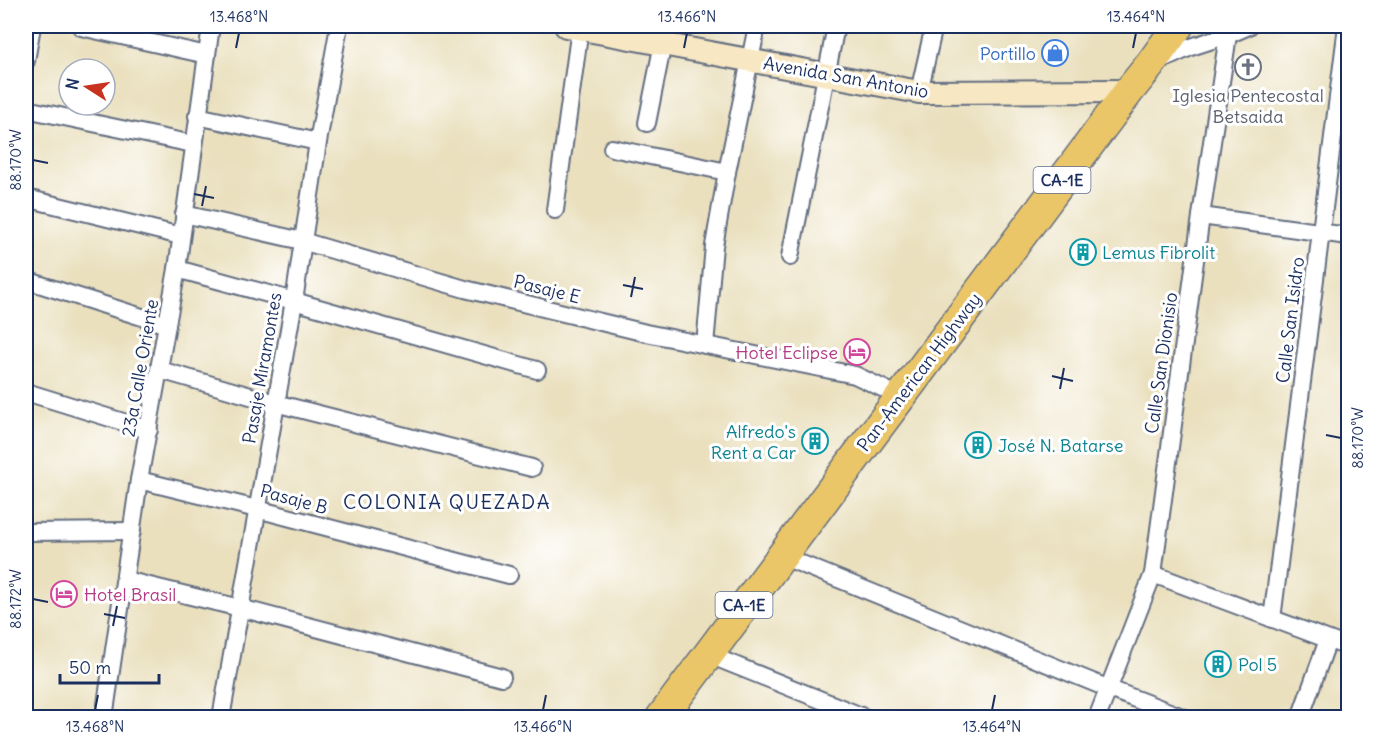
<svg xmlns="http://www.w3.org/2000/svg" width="1374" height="743" font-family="Delius,sans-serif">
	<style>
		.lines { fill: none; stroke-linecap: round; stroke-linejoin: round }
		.street-casing { stroke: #636d80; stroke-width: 20 }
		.secondary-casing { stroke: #636d80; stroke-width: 26 }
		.highway-casing { stroke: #636d80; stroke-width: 33 }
		.street { stroke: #fff; stroke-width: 16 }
		.secondary { stroke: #f7e8c3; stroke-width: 22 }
		.highway { stroke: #ebc669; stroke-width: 30 }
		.ticks { fill: none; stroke: #1b2f5e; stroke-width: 2 }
		.labels { text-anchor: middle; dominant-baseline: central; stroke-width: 6; stroke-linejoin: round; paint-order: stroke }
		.shield { fill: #fff; stroke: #5f6d8e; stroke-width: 1.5 }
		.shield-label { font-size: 16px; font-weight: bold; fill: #1b2f5e }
		.shop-label { font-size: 18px; fill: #366cbe; stroke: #fff; text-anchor: end }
		.street-label { font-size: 18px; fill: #1b2f5e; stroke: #fff }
		.worship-label { font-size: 18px; fill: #5b616d; stroke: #fff }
		.culture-label { font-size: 18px; fill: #0d838f; stroke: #fff; text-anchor: start }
		.hotel-label { font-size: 18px; fill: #b23c85; stroke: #fff; text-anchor: end }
		.neighbourhood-label { font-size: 20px; letter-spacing: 1.5px; fill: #1b2f5e; stroke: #fff }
		.neatline { fill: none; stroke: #1b2f5e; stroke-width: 2 }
		.ticks-label { font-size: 15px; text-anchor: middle; fill: #1b2f5e }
	</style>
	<rect width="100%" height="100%" fill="#fff"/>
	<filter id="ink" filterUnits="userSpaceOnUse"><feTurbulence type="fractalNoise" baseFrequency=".0167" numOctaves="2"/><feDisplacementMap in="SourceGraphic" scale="12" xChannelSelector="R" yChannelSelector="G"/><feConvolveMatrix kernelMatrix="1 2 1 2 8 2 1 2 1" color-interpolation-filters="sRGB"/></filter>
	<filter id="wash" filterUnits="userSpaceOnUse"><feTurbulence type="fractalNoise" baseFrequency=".008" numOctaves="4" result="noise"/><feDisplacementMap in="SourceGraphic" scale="24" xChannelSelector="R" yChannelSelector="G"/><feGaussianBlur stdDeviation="1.35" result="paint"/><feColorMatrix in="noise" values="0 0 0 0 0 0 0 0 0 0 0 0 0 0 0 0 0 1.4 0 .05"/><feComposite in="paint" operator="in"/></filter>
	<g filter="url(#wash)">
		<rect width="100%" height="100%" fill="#eae0be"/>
	</g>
	<g filter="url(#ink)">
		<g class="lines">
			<defs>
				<g id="street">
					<path d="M 81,27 L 207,55"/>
					<path d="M 26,61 L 32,26"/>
					<path d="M 1158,62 L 1191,47 L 1228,35 L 1249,26"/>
					<path d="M 919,92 L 934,26"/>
					<path d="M 26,109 L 193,144"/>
					<path d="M 197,116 L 318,142"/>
					<path d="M 647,123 L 663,43"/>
					<path d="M 612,148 L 727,172"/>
					<path d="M 26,198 L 181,236"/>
					<path d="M 555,210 L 580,28"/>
					<path d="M 184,214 L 302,241 L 465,289 L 646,333 L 855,375 L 901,397"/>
					<path d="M 1201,216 L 1348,236"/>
					<path d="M 790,257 L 836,26"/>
					<path d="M 177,269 L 294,301 L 537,370"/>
					<path d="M 26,280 L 167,325"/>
					<path d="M 705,345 L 714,246 L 727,172 L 757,26"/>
					<path d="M 160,370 L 275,403 L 532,468"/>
					<path d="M 26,392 L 149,430"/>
					<path d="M 139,480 L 257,509 L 509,575"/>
					<path d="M 26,532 L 132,531"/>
					<path d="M 782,556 L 1107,688 L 1185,718"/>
					<path d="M 1153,574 L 1348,647"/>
					<path d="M 125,580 L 240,608 L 502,677"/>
					<path d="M 1272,619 L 1347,26"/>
					<path d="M 707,654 L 866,718"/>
					<path d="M 104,718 L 139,480 L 177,269 L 211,26"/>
					<path d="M 221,718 L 294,301 L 318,142 L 339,26"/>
					<path d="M 1097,718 L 1153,574 L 1201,216 L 1228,35"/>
					<path d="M 1300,718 L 1328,640"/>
				</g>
				<path id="secondary" d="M 566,26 L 919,92 L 1129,91"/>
				<path id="highway" d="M 661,718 L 1129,91 L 1150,65 L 1178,26"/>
			</defs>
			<use href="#street" class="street-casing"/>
			<use href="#secondary" class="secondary-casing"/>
			<use href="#highway" class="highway-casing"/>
			<use href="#street" class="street"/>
			<use href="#secondary" class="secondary"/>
			<use href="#highway" class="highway"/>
		</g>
	</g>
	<path class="ticks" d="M 236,48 L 239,33M 684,48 L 687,33M 1133,48 L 1136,33M 33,160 L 48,163M 194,194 L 214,198M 202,206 L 206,186M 623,285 L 643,289M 631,297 L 635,277M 1052,376 L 1073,381M 1060,389 L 1064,368M 1326,435 L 1341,438M 33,599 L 48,602M 104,614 L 125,618M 113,626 L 117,606M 95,710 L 98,695M 543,710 L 546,695M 992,710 L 995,695"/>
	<defs>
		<symbol id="shop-ring" viewBox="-11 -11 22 22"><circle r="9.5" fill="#fff" stroke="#3f7fe0" stroke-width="1.5"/><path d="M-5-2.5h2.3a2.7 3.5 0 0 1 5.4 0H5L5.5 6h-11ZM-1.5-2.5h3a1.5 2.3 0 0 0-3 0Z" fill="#3f7fe0"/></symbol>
		<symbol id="church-ring" viewBox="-11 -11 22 22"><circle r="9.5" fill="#fff" stroke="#6b7280" stroke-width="1.5"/><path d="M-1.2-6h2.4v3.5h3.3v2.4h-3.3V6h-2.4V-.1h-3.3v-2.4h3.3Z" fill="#6b7280"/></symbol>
		<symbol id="building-ring" viewBox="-11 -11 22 22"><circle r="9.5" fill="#fff" stroke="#0f9aa8" stroke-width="1.5"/><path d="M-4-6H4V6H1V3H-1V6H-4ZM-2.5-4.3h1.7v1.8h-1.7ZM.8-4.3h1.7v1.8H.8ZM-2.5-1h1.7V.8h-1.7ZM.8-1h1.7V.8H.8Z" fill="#0f9aa8"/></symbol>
		<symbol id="hotel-ring" viewBox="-11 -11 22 22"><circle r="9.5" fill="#fff" stroke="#d1479c" stroke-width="1.5"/><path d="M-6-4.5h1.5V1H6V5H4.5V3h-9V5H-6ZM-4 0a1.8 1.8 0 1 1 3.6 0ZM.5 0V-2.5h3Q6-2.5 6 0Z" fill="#d1479c"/></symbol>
	</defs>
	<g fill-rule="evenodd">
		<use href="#shop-ring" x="1040" y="38" width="30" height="30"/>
		<use href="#church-ring" x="1233" y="52" width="30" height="30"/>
		<use href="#building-ring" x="1068" y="237" width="30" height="30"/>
		<use href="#hotel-ring" x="842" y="337" width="30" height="30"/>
		<use href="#building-ring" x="800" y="426" width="30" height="30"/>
		<use href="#building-ring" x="963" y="430" width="30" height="30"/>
		<use href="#hotel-ring" x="49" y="579" width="30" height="30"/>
		<use href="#building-ring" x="1203" y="649" width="30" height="30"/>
	</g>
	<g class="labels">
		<g class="shield">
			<rect x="1033.5" y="167" width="57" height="26" rx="4.5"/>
			<rect x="715.5" y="592" width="57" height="26" rx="4.5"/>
		</g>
		<g class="shield-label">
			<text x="1062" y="180">CA-1E</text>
			<text x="744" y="605">CA-1E</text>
		</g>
		<g class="shop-label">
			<text x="1036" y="53">Portillo</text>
		</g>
		<g class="street-label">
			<text transform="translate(846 77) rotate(10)">Avenida San Antonio</text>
			<text transform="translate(547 289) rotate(14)">Pasaje E</text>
			<text transform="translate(1290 320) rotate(-83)">Calle San Isidro</text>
			<text transform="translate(1161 363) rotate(-82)">Calle San Dionisio</text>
			<text transform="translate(140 368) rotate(-80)">23a Calle Oriente</text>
			<text transform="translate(262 368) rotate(-80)">Pasaje Miramontes</text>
			<text transform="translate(919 372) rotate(-53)">Pan-American Highway</text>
			<text transform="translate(294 499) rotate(15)">Pasaje B</text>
		</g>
		<g class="worship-label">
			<text x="1248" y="95">Iglesia Pentecostal<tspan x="1248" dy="21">Betsaida</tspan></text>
		</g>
		<g class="culture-label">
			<text x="1102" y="252">Lemus Fibrolit</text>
			<text x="796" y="431" text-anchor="end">Alfredo's<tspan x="796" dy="21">Rent a Car</tspan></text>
			<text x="998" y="445">José N. Batarse</text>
			<text x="1238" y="664">Pol 5</text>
		</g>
		<g class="hotel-label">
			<text x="838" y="352">Hotel Eclipse</text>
			<text x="84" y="594" text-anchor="start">Hotel Brasil</text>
		</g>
		<g class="neighbourhood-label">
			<text x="447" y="501">COLONIA QUEZADA</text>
		</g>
	</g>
	<rect width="1374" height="743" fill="none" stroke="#fff" stroke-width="66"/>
	<g transform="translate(87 87) rotate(282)"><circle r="28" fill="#ffffff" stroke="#a4acbf" stroke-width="1.5"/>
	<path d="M0-4.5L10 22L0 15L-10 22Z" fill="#c8321e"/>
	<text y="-9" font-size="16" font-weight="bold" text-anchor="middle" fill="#1b2f5e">N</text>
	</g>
	<path d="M60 674v9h99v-9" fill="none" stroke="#1b2f5e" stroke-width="3"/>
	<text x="69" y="674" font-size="18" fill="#1b2f5e" stroke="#ffffff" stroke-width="4.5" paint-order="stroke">50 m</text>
	<rect x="33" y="33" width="1308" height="677" class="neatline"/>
	<g class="ticks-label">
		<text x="239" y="22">13.468°N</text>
		<text x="687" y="22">13.466°N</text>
		<text x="1136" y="22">13.464°N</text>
		<text transform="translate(16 160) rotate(-90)" y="5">88.170°W</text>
		<text transform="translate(1358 438) rotate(-90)" y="5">88.170°W</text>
		<text transform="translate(16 599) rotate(-90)" y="5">88.172°W</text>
		<text x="95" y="732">13.468°N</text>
		<text x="543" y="732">13.466°N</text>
		<text x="992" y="732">13.464°N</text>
	</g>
</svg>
